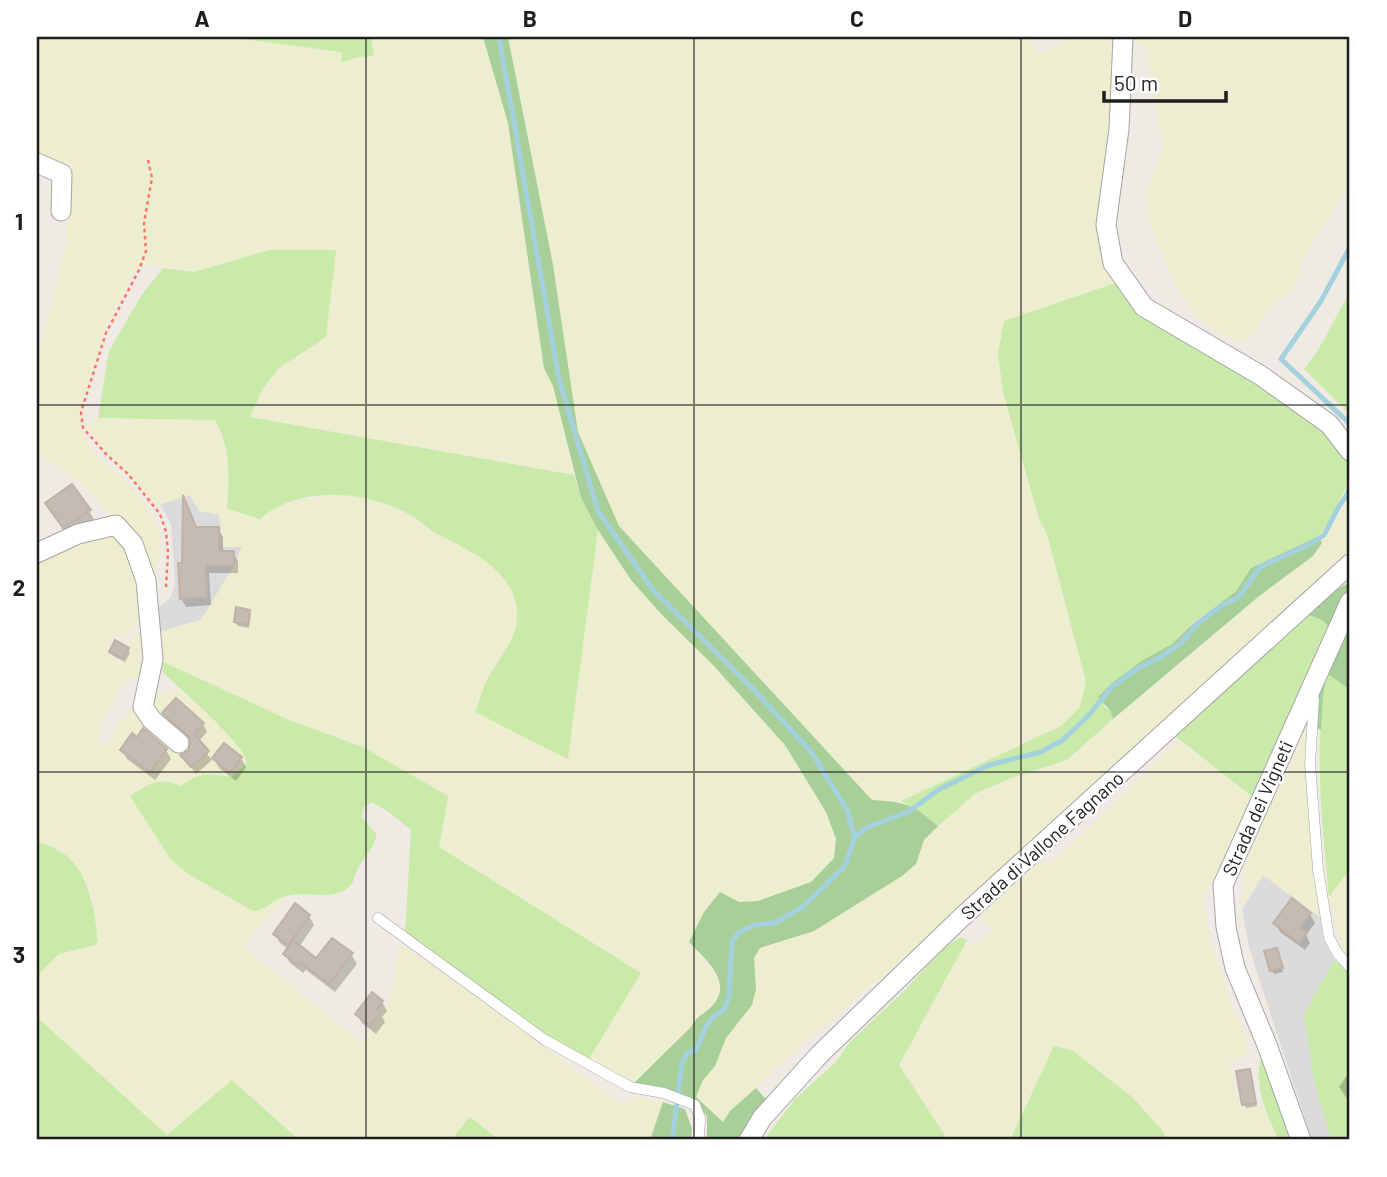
<svg xmlns="http://www.w3.org/2000/svg" width="1387" height="1177" font-family="Barlow,sans-serif">
	<style>
		.residential { fill: #dcdbdb }
		.farmland { fill: #edeecf }
		.grass { fill: #caeaa9 }
		.forest { fill: #a9cf98 }
		.shadow { fill: #0003 }
		.lines { fill: none; stroke-linecap: round; stroke-linejoin: round }
		.stream { stroke: #a3d2de; stroke-width: 5 }
		.building { fill: #c4bbb3; stroke: #c1b1a6; stroke-width: 2 }
		.service-casing { stroke: #a5a5a5; stroke-width: 11 }
		.minor-casing { stroke: #a5a5a5; stroke-width: 21 }
		.path { stroke: #fc7568; stroke-width: 2.5; stroke-dasharray: 3.5 3.5; stroke-linecap: butt }
		.service { stroke: #fff; stroke-width: 10 }
		.minor { stroke: #fff; stroke-width: 19 }
		.grid { fill: none; stroke: #1e1e1e; stroke-width: 2; stroke-opacity: 0.55 }
		.labels { text-anchor: middle; dominant-baseline: central; stroke-width: 5; stroke-linejoin: round; paint-order: stroke }
		.street-label { font-size: 19px; fill: #1e1e1e; stroke: #fff }
		.neatline { fill: none; stroke: #1e1e1e; stroke-width: 2.5 }
		.grid-label { font-size: 23px; text-anchor: middle; font-weight: bold; fill: #1e1e1e }
	</style>
	<rect width="100%" height="100%" fill="#efebe4"/>
	<g class="residential">
		<path d="M 190,495 L 219,515 L 242,546 L 235,564 L 201,620 L 159,632 L 159,607 L 171,597 L 175,583 L 171,524 L 159,503 Z"/>
		<path d="M 1263,875 L 1320,917 L 1323,939 L 1334,960 L 1350,973 L 1350,1140 L 1312,1140 L 1261,985 L 1249,947 L 1242,909 Z"/>
	</g>
	<g class="farmland">
		<path d="M 37,37 L 227,37 L 343,52 L 342,62 L 358,57 L 373,56 L 371,37 L 483,37 L 508,123 L 544,368 L 553,386 L 574,475 L 250,417 L 263,388 L 279,368 L 326,337 L 226,261 L 194,272 L 142,263 L 129,281 L 105,330 L 82,409 L 81,431 L 93,452 L 129,484 L 150,511 L 161,540 L 160,557 L 149,582 L 119,525 L 84,486 L 37,453 L 37,362 L 65,246 L 72,165 L 37,156 Z"/>
		<path d="M 508,37 L 1037,37 L 1032,40 L 1039,55 L 1070,37 L 1117,37 L 1116,70 L 1101,219 L 1121,281 L 1004,321 L 1039,519 L 1047,534 L 1086,681 L 1080,707 L 1061,726 L 901,801 L 873,801 L 619,526 L 578,432 L 553,265 Z"/>
		<path d="M 1136,37 L 1350,37 L 1350,186 L 1322,226 L 1302,262 L 1299,274 L 1290,293 L 1273,303 L 1259,323 L 1254,337 L 1239,341 L 1220,335 L 1193,313 L 1178,290 L 1148,220 L 1146,191 L 1163,150 L 1146,46 L 1136,42 Z"/>
		<path d="M 98,418 L 215,420 L 224,436 L 227,456 L 227,509 L 260,519 L 274,507 L 295,500 L 343,494 L 382,502 L 412,516 L 425,528 L 486,561 L 510,587 L 516,605 L 517,629 L 511,645 L 487,680 L 568,758 L 598,530 L 631,580 L 662,615 L 713,665 L 785,745 L 826,812 L 836,839 L 835,858 L 811,882 L 780,894 L 758,901 L 739,902 L 719,892 L 689,942 L 718,975 L 721,986 L 718,1000 L 708,1010 L 696,1017 L 691,1027 L 629,1088 L 586,1064 L 640,973 L 439,847 L 447,795 L 363,747 L 289,720 L 159,660 L 159,632 L 201,620 L 235,564 L 242,547 L 223,547 L 219,515 L 199,511 L 190,495 L 155,506 L 84,427 Z"/>
		<path d="M 1350,494 L 1350,553 L 998,878 L 791,1054 L 731,1111 L 723,1122 L 696,1097 L 703,1080 L 715,1066 L 726,1038 L 756,989 L 754,958 L 760,948 L 803,935 L 862,900 L 921,851 L 924,840 L 950,814 L 975,795 L 1011,778 L 1067,760 L 1258,597 L 1313,556 L 1345,507 Z"/>
		<path d="M 104,533 L 121,535 L 141,588 L 137,608 L 141,622 L 121,638 L 115,634 L 105,653 L 123,663 L 133,646 L 128,642 L 144,626 L 143,675 L 128,681 L 119,690 L 104,719 L 97,743 L 108,745 L 116,726 L 137,704 L 178,688 L 222,729 L 246,755 L 247,763 L 232,777 L 181,787 L 168,780 L 149,784 L 130,796 L 157,837 L 211,886 L 228,899 L 264,910 L 276,900 L 287,895 L 243,947 L 362,1043 L 380,1020 L 390,998 L 400,944 L 476,996 L 622,1105 L 636,1097 L 663,1102 L 650,1140 L 499,1140 L 470,1117 L 451,1140 L 299,1140 L 232,1080 L 167,1135 L 37,1017 L 37,976 L 59,954 L 95,945 L 95,911 L 89,887 L 72,860 L 53,845 L 37,842 L 37,562 Z"/>
		<path d="M 1308,724 L 1320,917 L 1263,875 L 1242,909 L 1245,868 L 1259,825 L 1286,775 Z"/>
		<path d="M 1179,740 L 1257,800 L 1237,840 L 1203,896 L 1211,944 L 1234,1011 L 1243,1030 L 1248,1055 L 1229,1060 L 1240,1109 L 1262,1104 L 1279,1140 L 1167,1140 L 1162,1130 L 1132,1097 L 1072,1050 L 1054,1046 L 1010,1140 L 948,1140 L 899,1065 L 967,940 L 974,946 L 994,930 L 983,923 L 982,915 L 1039,862 L 1053,862 Z"/>
		<path d="M 1350,869 L 1350,961 L 1343,956 L 1329,897 Z"/>
	</g>
	<g class="grass">
		<path d="M 227,37 L 371,37 L 374,56 L 358,57 L 341,63 L 342,52 Z"/>
		<path d="M 269,250 L 336,250 L 326,337 L 279,368 L 263,388 L 250,417 L 574,475 L 581,498 L 598,530 L 568,759 L 475,712 C 479,702 482,691 486,682 C 499,655 522,638 516,605 C 510,569 470,551 441,536 C 429,530 421,521 410,515 C 368,490 298,485 260,519 L 227,509 C 229,477 231,447 215,420 L 98,418 L 109,351 L 141,296 L 163,268 L 194,272 Z"/>
		<path d="M 1121,281 L 1329,428 L 1350,457 L 1350,479 L 1330,519 L 1319,536 L 1251,568 L 1236,591 L 1189,626 L 1172,644 L 1143,660 L 1104,706 L 1110,710 L 1113,719 L 1067,760 L 1011,778 L 975,794 L 938,826 L 923,814 L 901,801 L 1061,726 L 1080,707 L 1086,682 L 1047,534 L 1039,519 L 1003,392 L 998,354 L 1004,321 Z"/>
		<path d="M 1350,292 L 1350,414 L 1304,369 L 1317,352 Z"/>
		<path d="M 1304,613 L 1322,620 L 1329,627 L 1257,800 L 1171,733 Z"/>
		<path d="M 159,660 L 289,720 L 363,747 L 448,796 L 439,847 L 641,973 L 586,1064 L 405,934 L 411,830 L 390,813 L 372,802 L 364,807 L 362,817 L 377,835 C 373,849 365,856 358,868 C 355,874 354,883 349,887 C 332,902 305,890 286,896 C 271,900 268,910 253,911 L 188,874 L 171,860 L 130,796 C 149,784 159,776 181,786 C 200,771 209,774 232,777 L 247,763 C 244,742 180,690 163,672 Z"/>
		<path d="M 1327,672 L 1350,690 L 1350,869 L 1329,897 C 1322,823 1313,747 1327,672 Z"/>
		<path d="M 37,842 C 86,853 93,897 98,941 L 95,945 L 59,954 L 37,976 Z"/>
		<path d="M 961,937 L 967,940 L 899,1065 L 948,1140 L 764,1140 L 796,1098 L 835,1063 L 849,1043 L 905,990 L 945,947 Z"/>
		<path d="M 1334,960 L 1350,973 L 1350,1140 L 1331,1140 L 1314,1080 L 1304,1015 Z"/>
		<path d="M 37,1017 L 167,1135 L 232,1080 L 299,1140 L 37,1140 Z"/>
		<path d="M 1054,1046 L 1072,1050 L 1132,1097 L 1162,1130 L 1167,1140 L 1010,1140 Z"/>
		<path d="M 1263,1051 L 1295,1140 L 1279,1140 C 1266,1114 1251,1080 1263,1051 Z"/>
		<path d="M 470,1117 L 499,1140 L 451,1140 Z"/>
	</g>
	<g class="forest">
		<path d="M 483,37 L 508,37 L 553,265 L 578,432 L 619,526 L 872,800 C 906,802 912,804 938,826 L 924,840 L 916,864 L 902,876 L 814,931 L 760,948 L 754,958 L 756,989 L 752,1005 L 726,1038 L 715,1066 L 703,1080 L 696,1097 L 723,1122 L 730,1111 L 756,1088 L 769,1103 L 745,1140 L 707,1140 L 707,1116 L 698,1106 L 630,1087 L 691,1027 C 697,1015 702,1016 711,1007 C 735,983 706,960 689,942 L 704,912 L 720,892 L 739,902 L 758,901 L 811,882 L 834,858 L 836,839 L 826,812 L 785,745 L 713,665 L 662,615 L 631,580 L 598,530 L 581,498 L 553,386 L 544,368 L 508,123 Z"/>
		<path d="M 1319,536 L 1322,543 L 1313,556 L 1258,597 L 1113,719 L 1110,710 L 1098,697 L 1112,683 L 1143,660 L 1172,644 L 1189,627 L 1236,591 L 1251,568 Z"/>
		<path d="M 1350,582 L 1350,690 L 1327,673 L 1323,697 L 1321,730 L 1308,724 L 1304,692 L 1329,627 L 1322,620 L 1304,613 L 1327,595 Z"/>
		<path d="M 663,1102 L 685,1109 L 692,1129 L 691,1140 L 650,1140 Z"/>
	</g>
	<g class="shadow">
		<path d="M 89,511 L 94,519 L 69,536 L 52,513 Z"/>
		<path d="M 196,528 L 218,529 L 223,537 L 223,552 L 233,553 L 238,561 L 238,573 L 209,573 L 211,605 L 186,607 L 181,598 L 183,565 Z"/>
		<path d="M 249,611 L 251,615 L 249,628 L 238,626 L 235,622 Z"/>
		<path d="M 128,649 L 130,653 L 125,662 L 113,656 L 111,652 Z"/>
		<path d="M 176,700 L 203,724 L 207,732 L 198,742 L 212,760 L 196,774 L 183,756 L 190,751 L 192,741 L 169,721 L 164,713 Z"/>
		<path d="M 137,739 L 166,750 L 171,759 L 155,780 L 127,759 L 122,750 Z"/>
		<path d="M 241,758 L 246,767 L 236,781 L 219,768 L 214,759 Z"/>
		<path d="M 1310,914 L 1315,923 L 1306,935 L 1310,943 L 1305,950 L 1280,932 L 1275,923 Z"/>
		<path d="M 309,916 L 314,925 L 299,947 L 317,961 L 351,954 L 357,964 L 335,992 L 306,970 L 303,973 L 290,963 L 285,954 L 288,949 L 280,943 L 275,934 Z"/>
		<path d="M 1279,954 L 1283,972 L 1274,974 L 1271,970 Z"/>
		<path d="M 382,1002 L 387,1011 L 382,1017 L 385,1022 L 376,1034 L 362,1023 L 357,1014 Z"/>
		<path d="M 1350,1071 L 1350,1103 L 1339,1087 Z"/>
		<path d="M 1251,1074 L 1257,1106 L 1246,1108 L 1244,1104 Z"/>
	</g>
	<g class="lines">
		<g class="stream">
			<path d="M 499,37 L 559,379 L 598,511 L 653,590 L 755,691 L 812,753 L 847,810 L 855,837"/>
			<path d="M 1350,247 L 1321,301 L 1281,359 L 1350,424"/>
			<path d="M 672,1140 L 682,1063 L 688,1052 L 696,1050 C 705,1031 704,1021 724,1010 L 729,997 L 732,942 L 739,932 L 755,925 L 775,923 L 804,906 L 845,866 L 855,837 L 866,828 L 908,812 L 938,790 L 989,765 L 1041,752 L 1063,740 L 1087,717 L 1113,686 L 1138,668 L 1161,657 L 1181,643 L 1197,624 L 1222,605 L 1238,598 L 1260,567 L 1310,544 L 1324,535 L 1339,506 L 1347,495 L 1350,486"/>
		</g>
	</g>
	<g class="building">
		<path d="M 72,484 L 91,510 L 63,528 L 45,503 Z"/>
		<path d="M 183,495 L 196,527 L 219,527 L 219,551 L 234,551 L 234,566 L 206,565 L 207,597 L 180,599 L 178,563 L 182,563 Z"/>
		<path d="M 236,607 L 250,610 L 248,625 L 234,622 Z"/>
		<path d="M 115,640 L 129,648 L 123,659 L 109,652 Z"/>
		<path d="M 176,698 L 204,723 L 194,734 L 209,751 L 191,767 L 180,755 L 189,750 L 190,738 L 162,713 Z"/>
		<path d="M 143,728 L 167,749 L 150,772 L 120,750 L 132,733 L 137,737 Z"/>
		<path d="M 224,743 L 242,757 L 230,773 L 212,758 Z"/>
		<path d="M 1292,898 L 1311,913 L 1300,928 L 1307,933 L 1299,943 L 1273,923 Z"/>
		<path d="M 295,903 L 310,915 L 288,945 L 273,934 Z"/>
		<path d="M 332,938 L 353,953 L 329,984 L 300,962 L 297,965 L 283,954 L 293,940 L 316,958 Z"/>
		<path d="M 1277,948 L 1283,968 L 1270,971 L 1264,951 Z"/>
		<path d="M 372,992 L 383,1001 L 377,1009 L 381,1012 L 370,1026 L 355,1014 Z"/>
		<path d="M 1250,1069 L 1256,1103 L 1242,1105 L 1236,1071 Z"/>
	</g>
	<g class="lines">
		<defs>
			<g id="service">
				<path d="M 1314,699 L 1310,764 L 1318,869 L 1329,938 L 1338,954 L 1350,967"/>
				<path d="M 378,918 L 545,1040 L 630,1087 L 664,1093 L 695,1105 L 700,1118 L 699,1140"/>
			</g>
			<g id="minor">
				<path d="M 1123,37 L 1119,129 L 1106,225 L 1113,263 L 1144,307 L 1260,375 L 1329,424 L 1350,451"/>
				<path d="M 37,163 L 62,174 L 61,211"/>
				<path d="M 37,553 L 78,534 L 116,525 L 133,544 L 146,581 L 153,659 L 143,707 L 152,720 L 179,743"/>
				<path d="M 749,1140 L 762,1118 L 820,1054 L 962,917 L 1350,564"/>
				<path d="M 1301,1140 L 1267,1045 L 1235,968 L 1226,927 L 1223,885 L 1350,602"/>
			</g>
		</defs>
		<use href="#service" class="service-casing"/>
		<use href="#minor" class="minor-casing"/>
		<path class="path" d="M 148,160 L 152,178 L 144,223 L 146,251 L 139,270 L 106,333 L 81,412 L 83,428 L 107,455 L 128,474 L 160,514 L 166,532 L 168,552 L 166,587"/>
		<use href="#service" class="service"/>
		<use href="#minor" class="minor"/>
	</g>
	<path class="grid" d="M 366,37 L 366,1140M 694,37 L 694,1140M 1021,37 L 1021,1140M 37,405 L 1350,405M 37,772 L 1350,772"/>
	<g class="labels">
		<g class="street-label">
			<text transform="translate(1257 808) rotate(-66)">Strada dei Vigneti</text>
			<text transform="translate(1042 845) rotate(-42)">Strada di Vallone Fagnano</text>
		</g>
	</g>
	<rect width="1387" height="1177" fill="none" stroke="#ffffff" stroke-width="77"/>
	<path d="M1104 91v10h122v-10" fill="none" stroke="#1e1e1e" stroke-width="3.5"/>
	<text x="1114" y="91" font-size="21" fill="#1e1e1e" stroke="#ffffff" stroke-width="5" paint-order="stroke">50 m</text>
	<rect x="38" y="38" width="1310" height="1100" class="neatline"/>
	<g class="grid-label">
		<text x="202" y="27">A</text>
		<text x="530" y="27">B</text>
		<text x="857" y="27">C</text>
		<text x="1185" y="27">D</text>
		<text x="19" y="230">1</text>
		<text x="19" y="596">2</text>
		<text x="19" y="963">3</text>
	</g>
</svg>
